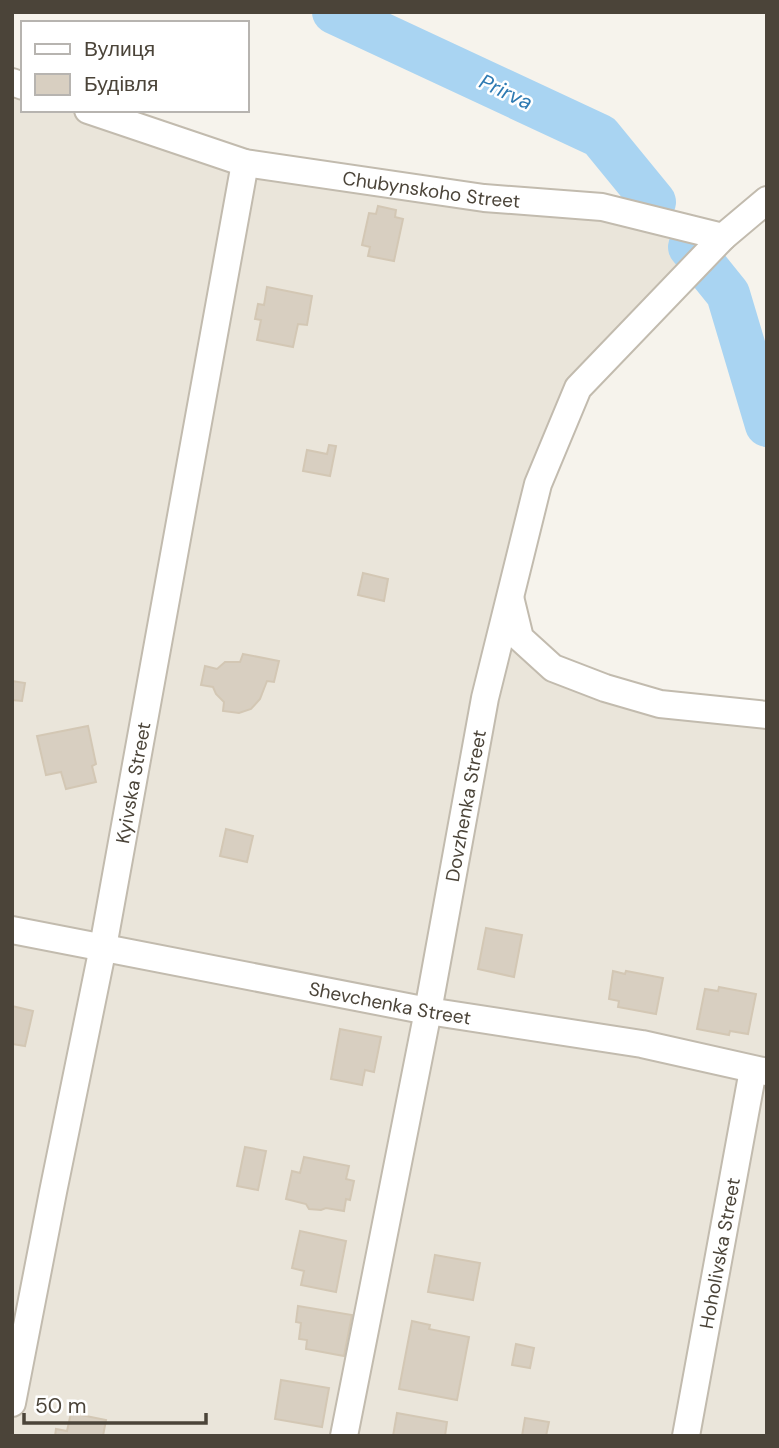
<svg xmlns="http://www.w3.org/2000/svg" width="779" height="1448" font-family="'DM Sans',sans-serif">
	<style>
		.residential { fill: #eae5da }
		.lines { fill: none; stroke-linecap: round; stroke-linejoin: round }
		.river { stroke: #a9d4f2; stroke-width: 44 }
		.building { fill: #d8cfc1; stroke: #d3c7b4; stroke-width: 2 }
		.street-casing { stroke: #c2bbae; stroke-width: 30 }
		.street { stroke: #fff; stroke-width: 26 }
		.labels { text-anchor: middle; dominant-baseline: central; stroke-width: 5; stroke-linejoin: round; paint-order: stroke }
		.street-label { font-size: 19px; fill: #4b4439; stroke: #fff }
		.water-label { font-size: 21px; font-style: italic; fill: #2e7ab2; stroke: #fff }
	</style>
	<rect width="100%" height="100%" fill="#f6f3ec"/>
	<path class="residential" d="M 12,82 L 23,86 L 23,110 L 88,110 L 245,163 L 723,237 L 578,388 L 510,595 L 553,668 L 767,715 L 767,1436 L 12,1436 Z"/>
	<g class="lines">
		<g class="river">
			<path d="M 334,12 L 600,136 L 654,202"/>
			<path d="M 690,247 L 728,294 L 767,425"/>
		</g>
	</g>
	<g class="building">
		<path d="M 378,206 L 396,210 L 395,217 L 403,219 L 394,261 L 368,256 L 370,247 L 362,245 L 369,213 L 376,214 Z"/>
		<path d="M 267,287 L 312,296 L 307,325 L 298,324 L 293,347 L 257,340 L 261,320 L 255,319 L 258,304 L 264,305 Z"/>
		<path d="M 329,445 L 336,446 L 330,476 L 303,471 L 307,450 L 327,454 Z"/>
		<path d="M 363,573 L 388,579 L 384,601 L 358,595 Z"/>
		<path d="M 243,654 L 279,661 L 274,682 L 267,681 L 260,699 L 251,709 L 239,713 L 223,711 L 224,702 L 216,694 L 213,687 L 201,685 L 205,666 L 217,669 L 225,662 L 240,662 Z"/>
		<path d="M 12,681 L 25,683 L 22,701 L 12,700 Z"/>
		<path d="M 88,726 L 96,764 L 92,766 L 96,782 L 66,789 L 61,772 L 46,775 L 37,736 Z"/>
		<path d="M 226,829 L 253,836 L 247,862 L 220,856 Z"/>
		<path d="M 486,928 L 522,935 L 514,977 L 478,969 Z"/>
		<path d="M 613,971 L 625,974 L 626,971 L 663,978 L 656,1014 L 618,1007 L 619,1001 L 609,999 Z"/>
		<path d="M 719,987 L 756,994 L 748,1034 L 730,1031 L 729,1035 L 697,1029 L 705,989 L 718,991 Z"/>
		<path d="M 12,1006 L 33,1011 L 25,1046 L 12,1044 Z"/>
		<path d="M 340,1029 L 381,1037 L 374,1072 L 365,1070 L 362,1085 L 331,1079 Z"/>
		<path d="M 245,1147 L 266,1151 L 258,1190 L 237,1186 Z"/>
		<path d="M 304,1157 L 349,1166 L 346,1179 L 354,1181 L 350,1200 L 346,1199 L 344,1211 L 326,1208 L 321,1210 L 309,1209 L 306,1204 L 286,1199 L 292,1171 L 300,1173 Z"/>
		<path d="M 300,1231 L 346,1241 L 336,1292 L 301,1285 L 304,1271 L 292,1268 Z"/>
		<path d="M 435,1255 L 480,1263 L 473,1300 L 428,1292 Z"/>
		<path d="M 298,1306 L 352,1315 L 344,1356 L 306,1349 L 307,1340 L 299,1339 L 301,1323 L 296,1322 Z"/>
		<path d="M 412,1321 L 430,1325 L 429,1329 L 469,1337 L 457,1400 L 399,1389 Z"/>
		<path d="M 516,1344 L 534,1348 L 530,1368 L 512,1365 Z"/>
		<path d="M 281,1380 L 329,1388 L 322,1427 L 275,1419 Z"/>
		<path d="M 71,1413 L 106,1420 L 103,1436 L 55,1436 L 56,1429 L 67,1431 Z"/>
		<path d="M 397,1413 L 447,1422 L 445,1436 L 393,1436 Z"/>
		<path d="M 525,1418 L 549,1422 L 546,1436 L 522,1436 Z"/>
	</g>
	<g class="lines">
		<defs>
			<g id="street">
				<path d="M 12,82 L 23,86"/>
				<path id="s1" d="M 88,110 L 245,163 L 484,198 L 602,207 L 723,237 L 767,200"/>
				<path d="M 511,601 L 520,638 L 553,668 L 605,688 L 660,704 L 767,715"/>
				<path id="s2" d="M 12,930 L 428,1011 L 642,1044 L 767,1072"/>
				<path id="s3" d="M 12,1403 L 53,1192 L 103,947 L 245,163"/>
				<path id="s4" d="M 344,1436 L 428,1011 L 485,698 L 538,484 L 578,388 L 723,237"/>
				<path id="s5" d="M 686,1436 L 753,1070"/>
			</g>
		</defs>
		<use href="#street" class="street-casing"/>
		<use href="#street" class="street"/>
	</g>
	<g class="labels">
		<g class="street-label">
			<text stroke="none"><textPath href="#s1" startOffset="354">Chubynskoho Street</textPath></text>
			<text stroke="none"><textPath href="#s3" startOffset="632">Kyivska Street</textPath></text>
			<text stroke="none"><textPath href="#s4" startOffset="642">Dovzhenka Street</textPath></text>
			<text stroke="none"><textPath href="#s2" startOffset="385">Shevchenka Street</textPath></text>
			<text stroke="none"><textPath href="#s5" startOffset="186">Hoholivska Street</textPath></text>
		</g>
		<g class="water-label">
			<text transform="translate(506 92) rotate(25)">Prirva</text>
		</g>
	</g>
	<rect width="779" height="1448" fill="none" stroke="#4b4439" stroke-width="28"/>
	<rect x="21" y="21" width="228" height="91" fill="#ffffff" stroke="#b7b4b0" stroke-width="2"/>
	<rect x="35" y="44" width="35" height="10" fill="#ffffff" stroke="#b7b4b0" stroke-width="2"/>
	<text x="84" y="56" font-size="21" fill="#4b4439">Вулиця</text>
	<rect x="35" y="74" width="35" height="21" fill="#d8cfc1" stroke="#b7b4b0" stroke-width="2"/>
	<text x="84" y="91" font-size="21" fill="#4b4439">Будівля</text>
	<path d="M24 1413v10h182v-10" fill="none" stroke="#4b4439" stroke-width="3.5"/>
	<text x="35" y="1413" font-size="21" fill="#4b4439" stroke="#ffffff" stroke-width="5" paint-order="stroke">50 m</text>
</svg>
